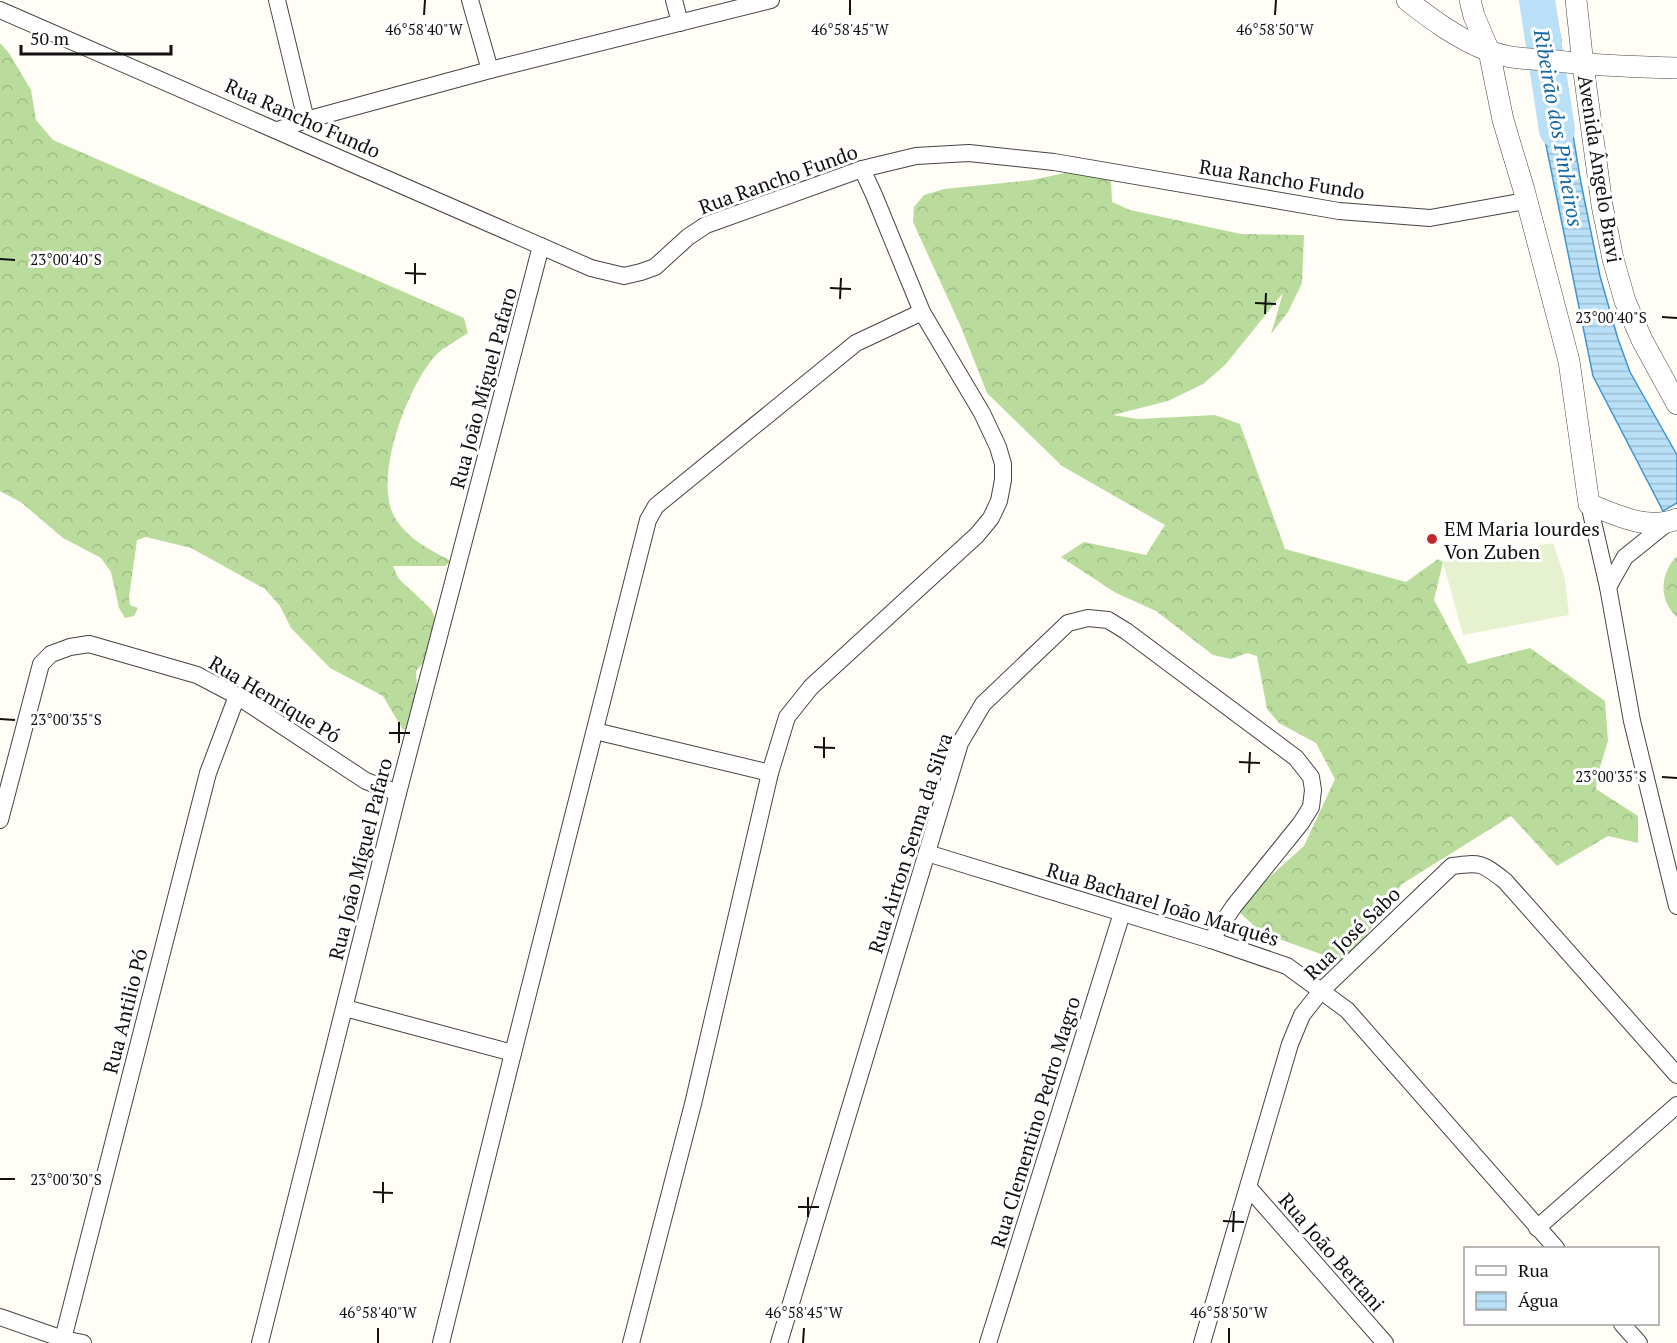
<svg xmlns="http://www.w3.org/2000/svg" width="1677" height="1343" font-family="'PT Serif',serif">
	<style>
		.forest { fill: url(#forest-crowns) }
		.pitch { fill: #e6f2cf }
		.water { fill: url(#water-rules); stroke: #3f96cf; stroke-width: 1.5 }
		.lines { fill: none; stroke-linecap: round; stroke-linejoin: round }
		.river { stroke: #b9e0f7; stroke-width: 36 }
		.minor-casing { stroke: #444; stroke-width: 18 }
		.tertiary-casing { stroke: #444; stroke-width: 22 }
		.minor { stroke: #fff; stroke-width: 16 }
		.tertiary { stroke: #fff; stroke-width: 21 }
		.ticks { fill: none; stroke: #111; stroke-width: 2 }
		.poi-dot { fill: #c4262e; stroke: #fff; stroke-width: 2 }
		.labels { text-anchor: middle; dominant-baseline: central; stroke-width: 6; stroke-linejoin: round; paint-order: stroke }
		.street-label { font-size: 20px; fill: #111; stroke: #fff }
		.poi-label { font-size: 20px; fill: #111; stroke: #fff; text-anchor: start }
		.water-label { font-size: 21px; font-style: italic; fill: #1768a6; stroke: #fff }
		.ticks-label { font-size: 15px; text-anchor: middle; fill: #111; stroke: #fff; stroke-width: 6; stroke-linejoin: round; paint-order: stroke }
	</style>
	<defs>
		<pattern id="forest-crowns" width="20" height="18" patternUnits="userSpaceOnUse" patternTransform="scale(1.5)"><rect width="20" height="18" fill="#b9dc9c"/><path d="M2 6a3 3 0 1 1 6 0M12 15a3 3 0 1 1 6 0" fill="none" stroke="#9ebc85"/></pattern>
		<pattern id="water-rules" width="6" height="5" patternUnits="userSpaceOnUse" patternTransform="scale(1.5)"><rect width="6" height="5" fill="#b9e0f7"/><path d="M0 2.5h6" fill="none" stroke="#9ebfd3"/></pattern>
	</defs>
	<rect width="100%" height="100%" fill="#fffdf5"/>
	<g class="forest">
		<path d="M 0,43 L 9,53 L 31,90 L 36,120 L 53,140 L 464,318 L 468,333 C 458,340 446,346 437,354 C 408,384 373,477 394,516 C 407,539 429,549 451,561 L 445,566 L 393,566 L 398,578 L 431,609 L 438,624 L 435,649 L 416,671 L 418,705 L 415,726 L 403,730 L 383,696 L 330,668 L 291,628 L 280,606 L 265,589 L 191,548 L 146,537 L 137,540 L 129,597 L 130,605 L 138,608 L 134,616 L 125,618 L 119,608 L 111,572 L 101,558 L 63,538 L 22,503 L 0,491 Z"/>
		<path d="M 1079,170 L 1097,171 L 1111,180 L 1112,202 L 1130,210 L 1241,234 L 1304,235 L 1302,283 L 1288,312 L 1271,334 L 1283,293 L 1225,365 L 1203,384 L 1168,401 L 1113,415 L 1138,419 L 1215,415 L 1240,424 L 1285,549 L 1406,582 L 1438,559 L 1443,562 L 1434,600 L 1468,664 L 1530,648 L 1605,701 L 1608,741 L 1598,773 L 1596,789 L 1638,816 L 1638,843 L 1608,836 L 1557,866 L 1511,816 L 1402,884 L 1367,934 L 1343,962 L 1262,933 L 1238,911 L 1246,898 L 1304,846 L 1335,779 L 1316,743 L 1279,723 L 1267,709 L 1257,656 L 1247,653 L 1231,659 L 1213,655 L 1156,611 L 1116,593 L 1061,557 L 1084,542 L 1146,555 L 1165,525 L 1062,466 L 987,393 L 961,327 L 913,222 L 914,207 L 924,195 L 944,189 L 1032,180 Z"/>
		<path d="M 1677,556 L 1677,617 C 1658,600 1660,573 1677,556 Z"/>
	</g>
	<path class="pitch" d="M 1553,543 L 1565,579 L 1569,615 L 1463,635 L 1443,562 Z"/>
	<g class="water">
		<path d="M 1526,0 L 1553,0 L 1561,41 L 1531,38 Z"/>
		<path d="M 1533,81 L 1564,81 L 1581,183 L 1600,276 L 1618,339 L 1630,372 L 1677,455 L 1677,503 L 1663,511 L 1593,376 Z"/>
	</g>
	<g class="lines">
		<path class="river" d="M 1537,0 L 1557,130"/>
		<defs>
			<g id="minor">
				<path d="M 277,0 L 306,120"/>
				<path d="M 470,0 L 490,70"/>
				<path d="M 674,0 L 680,23"/>
				<path d="M 0,10 L 591,268 L 624,276 L 641,272 L 655,267 L 688,237 L 706,225 L 862,169 L 916,156 L 969,153 L 1054,162 L 1339,211 L 1430,218 L 1525,201"/>
				<path d="M 278,130 L 306,120 L 490,70 L 771,0"/>
				<path d="M 1589,504 L 1608,587 L 1632,721 L 1677,906"/>
				<path d="M 1608,587 L 1625,557 L 1666,524"/>
				<path d="M 595,731 L 770,773"/>
				<path d="M 0,820 L 41,664 L 51,654 L 70,647 L 89,644 L 197,675 L 237,696 L 366,781 L 398,793"/>
				<path d="M 927,853 L 1211,940 L 1287,966 L 1347,1010 L 1556,1248"/>
				<path d="M 345,1008 L 513,1053"/>
				<path d="M 1249,1188 L 1385,1343"/>
				<path d="M 1537,1228 L 1677,1105"/>
				<path d="M 0,1317 L 63,1339 L 83,1343"/>
				<path d="M 1622,1324 L 1639,1343"/>
				<path d="M 63,1339 L 208,773 L 237,696"/>
				<path d="M 260,1343 L 398,793 L 541,246"/>
				<path d="M 441,1343 L 513,1053 L 648,520 L 656,506 L 856,343 L 922,312"/>
				<path d="M 631,1343 L 693,1104 L 770,773 L 787,717 L 811,687 L 977,535 L 991,518 L 999,501 L 1003,480 L 1003,464 L 998,447 L 982,413 L 922,312 L 874,195 L 862,169"/>
				<path d="M 779,1343 L 960,743 L 983,704 L 1068,623 L 1088,618 L 1108,620 L 1126,631 L 1296,758 L 1311,777 L 1313,790 L 1311,807 L 1301,823 L 1234,906 L 1211,940"/>
				<path d="M 988,1343 L 1122,913"/>
				<path d="M 1202,1343 L 1290,1044 L 1302,1015 L 1321,991 L 1452,866 C 1481,862 1482,863 1505,881 L 1677,1075"/>
			</g>
			<g id="tertiary">
				<path d="M 1407,0 C 1432,20 1458,39 1489,51 C 1514,61 1540,58 1566,62 C 1603,66 1640,67 1677,68"/>
				<path d="M 1470,0 L 1474,16 L 1489,51 L 1503,120 L 1524,190 L 1569,361 L 1589,504 C 1616,515 1648,531 1677,519"/>
				<path d="M 1576,0 L 1583,65 L 1602,205 L 1613,259 L 1625,301 L 1642,340 L 1677,404"/>
			</g>
		</defs>
		<use href="#minor" class="minor-casing"/>
		<use href="#tertiary" class="tertiary-casing"/>
		<use href="#minor" class="minor"/>
		<use href="#tertiary" class="tertiary"/>
	</g>
	<path class="ticks" d="M 424,15 L 425,0M 850,15 L 850,0M 1275,15 L 1276,0M 0,259 L 15,260M 405,273 L 426,274M 415,284 L 415,263M 830,288 L 851,289M 840,299 L 841,278M 1255,303 L 1276,304M 1265,314 L 1266,293M 1662,317 L 1677,318M 0,719 L 15,720M 389,733 L 410,733M 399,743 L 399,722M 814,747 L 835,748M 824,758 L 824,737M 1239,762 L 1260,763M 1249,773 L 1250,752M 1662,777 L 1677,778M 0,1179 L 15,1179M 373,1192 L 393,1193M 383,1203 L 383,1182M 798,1207 L 819,1207M 808,1217 L 808,1197M 1223,1221 L 1244,1222M 1233,1232 L 1234,1211M 378,1343 L 378,1328M 803,1343 L 804,1328M 1229,1343 L 1229,1328"/>
	<circle class="poi-dot" cx="1432" cy="539" r="6"/>
	<g class="labels">
		<g class="street-label">
			<text transform="translate(303 118) rotate(24)">Rua Rancho Fundo</text>
			<text transform="translate(1600 169) rotate(81)">Avenida Ângelo Bravi</text>
			<text transform="translate(778 179) rotate(-20)">Rua Rancho Fundo</text>
			<text transform="translate(1282 179) rotate(9)">Rua Rancho Fundo</text>
			<text transform="translate(483 388) rotate(-75)">Rua João Miguel Pafaro</text>
			<text transform="translate(275 699) rotate(31)">Rua Henrique Pó</text>
			<text transform="translate(910 843) rotate(-72)">Rua Airton Senna da Silva</text>
			<text transform="translate(360 859) rotate(-76)">Rua João Miguel Pafaro</text>
			<text transform="translate(1163 904) rotate(17)">Rua Bacharel João Marquês</text>
			<text transform="translate(1352 933) rotate(-44)">Rua José Sabo</text>
			<text transform="translate(125 1011) rotate(-76)">Rua Antilio Pó</text>
			<text transform="translate(1035 1122) rotate(-73)">Rua Clementino Pedro Magro</text>
			<text transform="translate(1332 1252) rotate(49)">Rua João Bertani</text>
		</g>
		<g class="poi-label">
			<text x="1444" y="528">EM Maria lourdes<tspan x="1444" dy="23">Von Zuben</tspan></text>
		</g>
		<g class="water-label">
			<text transform="translate(1559 128) rotate(80)">Ribeirão dos Pinheiros</text>
		</g>
	</g>
	<g class="ticks-label">
		<text x="424" y="35">46°58'40"W</text>
		<text x="850" y="35">46°58'45"W</text>
		<text x="1275" y="35">46°58'50"W</text>
		<text x="66" y="265">23°00'40"S</text>
		<text x="1611" y="323">23°00'40"S</text>
		<text x="66" y="725">23°00'35"S</text>
		<text x="1611" y="782">23°00'35"S</text>
		<text x="66" y="1185">23°00'30"S</text>
		<text x="378" y="1318">46°58'40"W</text>
		<text x="804" y="1318">46°58'45"W</text>
		<text x="1229" y="1318">46°58'50"W</text>
	</g>
	<rect x="1464" y="1247" width="195" height="78" fill="#ffffff" stroke="#a0a0a0" stroke-width="1.5"/>
	<rect x="1476" y="1266" width="30" height="9" fill="#ffffff" stroke="#a0a0a0" stroke-width="1.5"/>
	<text x="1518" y="1277" font-size="18" fill="#111111">Rua</text>
	<rect x="1476" y="1292" width="30" height="18" fill="url(#water-rules)" stroke="#a0a0a0" stroke-width="1.5"/>
	<text x="1518" y="1307" font-size="18" fill="#111111">Água</text>
	<path d="M21 45v9h150v-9" fill="none" stroke="#111111" stroke-width="3"/>
	<text x="30" y="45" font-size="18" fill="#111111" stroke="#ffffff" stroke-width="4.5" paint-order="stroke">50 m</text>
</svg>
